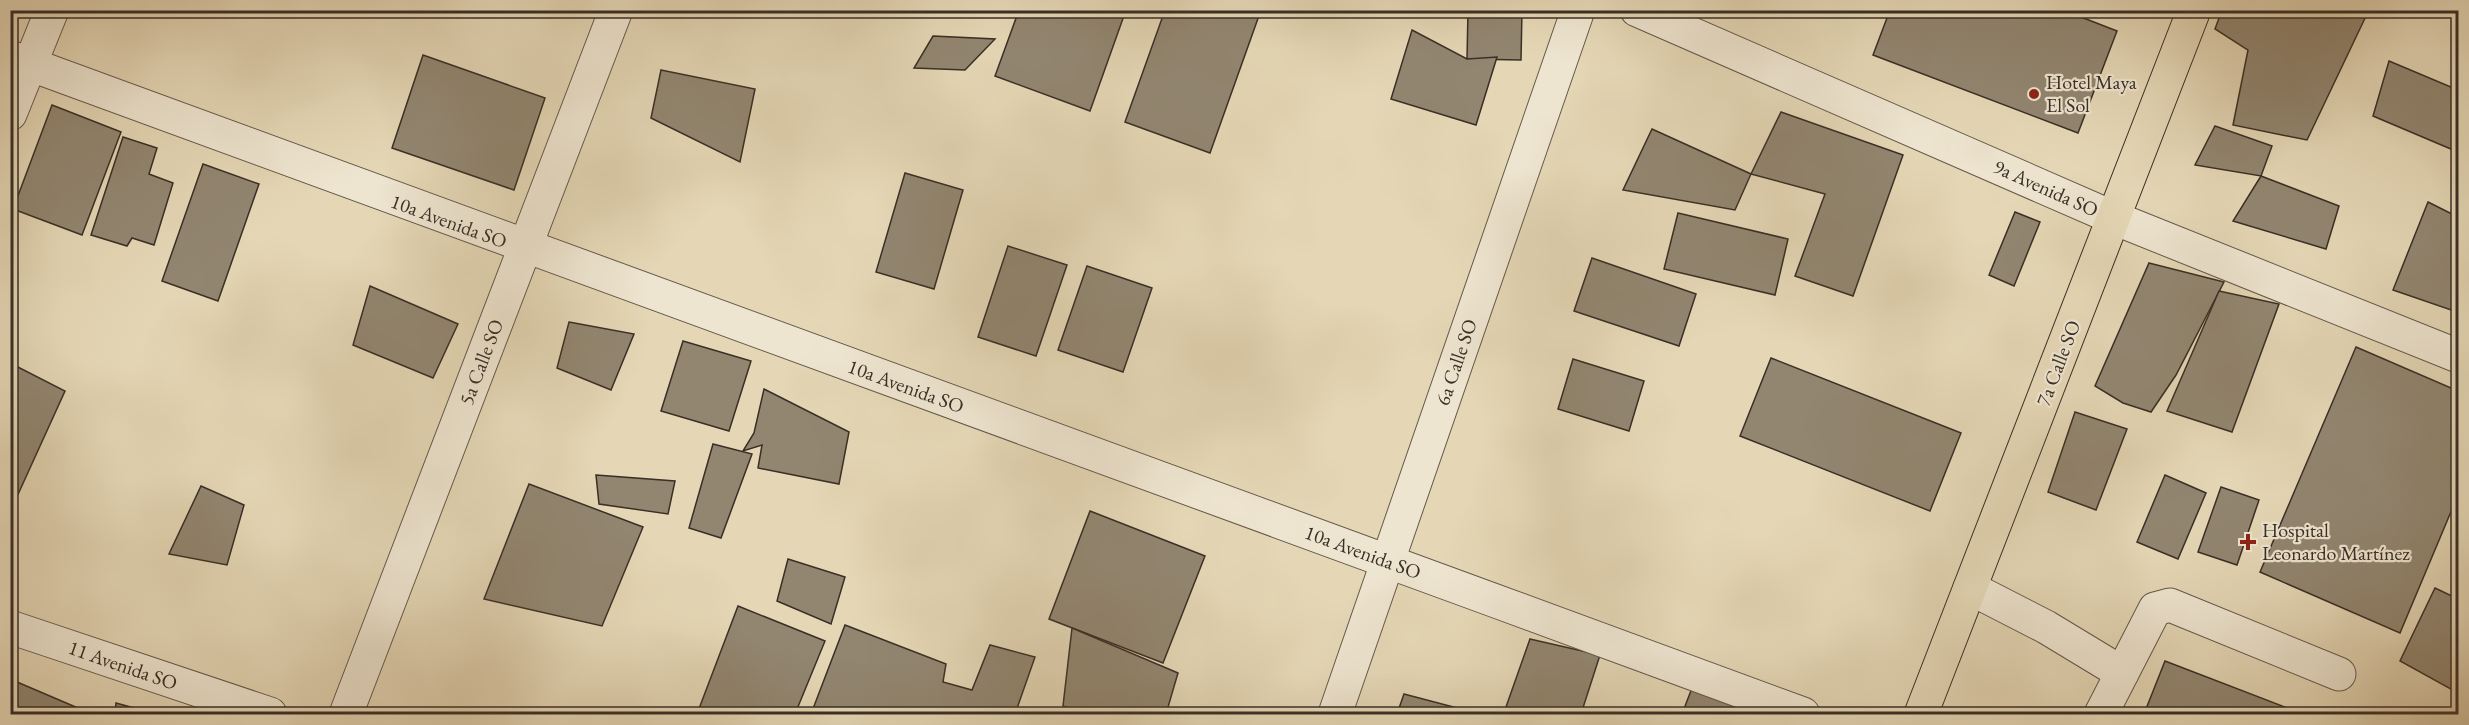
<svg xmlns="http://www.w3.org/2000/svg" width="2469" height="725" font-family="'EB Garamond',serif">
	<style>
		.building { fill: #928671; stroke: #392f26; stroke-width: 1.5 }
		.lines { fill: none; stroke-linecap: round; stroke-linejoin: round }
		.minor-casing { stroke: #64594a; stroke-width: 35 }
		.major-casing { stroke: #392f26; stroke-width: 35 }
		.minor { stroke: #eee5d0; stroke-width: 33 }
		.major { stroke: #e5d7b6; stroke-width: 33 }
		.poi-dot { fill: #8f2418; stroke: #eee5d0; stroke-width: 2 }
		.labels { text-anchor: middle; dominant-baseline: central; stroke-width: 4.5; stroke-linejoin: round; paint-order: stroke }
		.poi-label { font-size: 20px; fill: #392f26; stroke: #eee5d0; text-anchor: start }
		.street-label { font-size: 20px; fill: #392f26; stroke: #eee5d0 }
	</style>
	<rect width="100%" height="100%" fill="#e5d7b6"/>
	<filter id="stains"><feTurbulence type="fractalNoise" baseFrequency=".00333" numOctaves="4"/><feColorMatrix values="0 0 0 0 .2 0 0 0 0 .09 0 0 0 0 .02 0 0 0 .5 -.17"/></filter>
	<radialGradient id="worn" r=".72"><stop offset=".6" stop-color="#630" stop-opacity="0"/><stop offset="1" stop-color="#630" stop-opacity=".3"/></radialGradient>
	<g class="building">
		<path d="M 1019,10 L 1126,10 L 1090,111 L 995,76 Z"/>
		<path d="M 1165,10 L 1261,10 L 1210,153 L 1125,122 Z"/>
		<path d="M 1468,10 L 1522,10 L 1521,60 L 1467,59 Z"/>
		<path d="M 1890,10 L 2063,10 L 2117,31 L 2078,133 L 1873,55 Z"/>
		<path d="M 2222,10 L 2356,10 L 2367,14 L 2307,140 L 2233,125 L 2248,50 L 2215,29 Z"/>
		<path d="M 1412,30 L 1467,59 L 1497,57 L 1476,125 L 1391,99 Z"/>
		<path d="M 933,36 L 995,39 L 965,70 L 914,68 Z"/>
		<path d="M 423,55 L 545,98 L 514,190 L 392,148 Z"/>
		<path d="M 2389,61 L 2458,90 L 2458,152 L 2373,116 Z"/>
		<path d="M 661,70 L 755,89 L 740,162 L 651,118 Z"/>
		<path d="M 52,105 L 121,132 L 82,235 L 13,209 Z"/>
		<path d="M 1781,112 L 1903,155 L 1853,296 L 1795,276 L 1825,194 L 1751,174 Z"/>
		<path d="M 2215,126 L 2272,146 L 2261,176 L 2195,165 Z"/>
		<path d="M 1652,129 L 1751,174 L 1735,210 L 1623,190 Z"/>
		<path d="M 123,137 L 157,148 L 149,174 L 173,183 L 154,245 L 132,238 L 127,246 L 91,235 Z"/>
		<path d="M 203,164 L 259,184 L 218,301 L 162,281 Z"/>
		<path d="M 905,173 L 963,190 L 934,289 L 876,272 Z"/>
		<path d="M 2261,176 L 2339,206 L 2326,249 L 2233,221 Z"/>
		<path d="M 2428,202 L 2458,217 L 2457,312 L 2393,290 Z"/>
		<path d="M 2015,212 L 2040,222 L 2014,286 L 1989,275 Z"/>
		<path d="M 1678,213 L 1788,239 L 1775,295 L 1664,269 Z"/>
		<path d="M 1008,246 L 1067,265 L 1036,356 L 978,337 Z"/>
		<path d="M 1592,258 L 1696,294 L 1679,346 L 1574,311 Z"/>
		<path d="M 2149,263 L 2224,282 L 2176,375 L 2151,412 L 2123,403 L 2095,386 Z"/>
		<path d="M 1087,266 L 1152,288 L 1123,372 L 1058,350 Z"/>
		<path d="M 370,286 L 458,324 L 433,378 L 353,345 Z"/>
		<path d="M 2219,291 L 2279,304 L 2232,432 L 2167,411 Z"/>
		<path d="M 569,322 L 634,334 L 611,390 L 557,368 Z"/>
		<path d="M 683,341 L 751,361 L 729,431 L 661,411 Z"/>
		<path d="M 2356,347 L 2458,391 L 2458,495 L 2400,633 L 2260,572 Z"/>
		<path d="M 1771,358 L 1961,433 L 1930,511 L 1740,436 Z"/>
		<path d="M 1573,359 L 1644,381 L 1629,431 L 1558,409 Z"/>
		<path d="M 10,363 L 65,391 L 10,512 Z"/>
		<path d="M 764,389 L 849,432 L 839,484 L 758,468 L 762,445 L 743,451 L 754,433 Z"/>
		<path d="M 2075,412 L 2127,429 L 2096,510 L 2048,492 Z"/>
		<path d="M 713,444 L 752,454 L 721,538 L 689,528 Z"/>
		<path d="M 596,475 L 675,481 L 668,514 L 599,504 Z"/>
		<path d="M 2165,475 L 2206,493 L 2178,559 L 2137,542 Z"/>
		<path d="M 529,484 L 643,527 L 602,626 L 484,599 Z"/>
		<path d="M 201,486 L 244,505 L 227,565 L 169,554 Z"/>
		<path d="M 2221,487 L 2259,500 L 2237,565 L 2198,552 Z"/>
		<path d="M 1090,511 L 1205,556 L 1163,663 L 1049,619 Z"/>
		<path d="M 788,559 L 845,577 L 831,624 L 777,601 Z"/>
		<path d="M 2435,588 L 2458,599 L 2458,693 L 2400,661 Z"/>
		<path d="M 738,606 L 825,641 L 795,714 L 697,714 Z"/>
		<path d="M 845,625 L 946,664 L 943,682 L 972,690 L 990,645 L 1035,657 L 1015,714 L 811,714 Z"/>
		<path d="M 1072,628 L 1178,673 L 1166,714 L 1087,714 L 1063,706 Z"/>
		<path d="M 1530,639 L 1600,655 L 1581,714 L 1537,714 L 1506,707 Z"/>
		<path d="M 2165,661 L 2303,714 L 2144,714 Z"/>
		<path d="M 10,679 L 92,714 L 10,714 Z"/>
		<path d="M 1692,688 L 1762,714 L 1682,714 Z"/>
		<path d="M 1404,694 L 1480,714 L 1397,714 Z"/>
		<path d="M 116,703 L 156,714 L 115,714 Z"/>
	</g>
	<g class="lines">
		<defs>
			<g id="minor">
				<path d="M 1637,10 L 2114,218 L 2458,356"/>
				<path d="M 10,57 C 606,280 1206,493 1803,714"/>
				<path d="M 10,114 L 52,10"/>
				<path d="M 1970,588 L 2046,627 L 2122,673"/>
				<path d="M 10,627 L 270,714"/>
				<path d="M 346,714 L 616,10"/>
				<path d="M 1335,714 L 1578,10"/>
				<path d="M 2101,714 L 2155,609 L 2170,605 L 2339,674"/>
			</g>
			<path id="major" d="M 1921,714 L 2194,10"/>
		</defs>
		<use href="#minor" class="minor-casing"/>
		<use href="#major" class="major-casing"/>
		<use href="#minor" class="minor"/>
		<use href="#major" class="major"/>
	</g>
	<g class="poi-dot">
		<circle cx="2034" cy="94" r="6"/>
		<path d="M2245 533h6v6h6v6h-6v6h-6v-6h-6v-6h6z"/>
	</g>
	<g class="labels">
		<g class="poi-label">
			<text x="2046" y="82">Hotel Maya<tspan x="2046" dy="23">El Sol</tspan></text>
			<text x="2262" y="530">Hospital<tspan x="2262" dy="23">Leonardo Martínez</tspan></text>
		</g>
		<g class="street-label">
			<text transform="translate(2046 188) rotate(24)">9a Avenida SO</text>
			<text transform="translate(449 221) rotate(20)">10a Avenida SO</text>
			<text transform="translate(481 362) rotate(-69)">5a Calle SO</text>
			<text transform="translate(1456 362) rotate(-71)">6a Calle SO</text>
			<text transform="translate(2058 363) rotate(-69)">7a Calle SO</text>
			<text transform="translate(906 386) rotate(20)">10a Avenida SO</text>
			<text transform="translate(1363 552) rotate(20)">10a Avenida SO</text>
			<text transform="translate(123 665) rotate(19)">11 Avenida SO</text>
		</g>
	</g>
	<rect width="2469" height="725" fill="none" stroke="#e5d7b6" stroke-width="36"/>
	<rect x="12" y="12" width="2445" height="701" fill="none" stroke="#392f26" stroke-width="3"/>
	<rect x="18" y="18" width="2433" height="689" fill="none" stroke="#392f26" stroke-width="1.5"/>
	<rect width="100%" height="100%" filter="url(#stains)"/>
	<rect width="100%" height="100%" fill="url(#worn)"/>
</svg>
